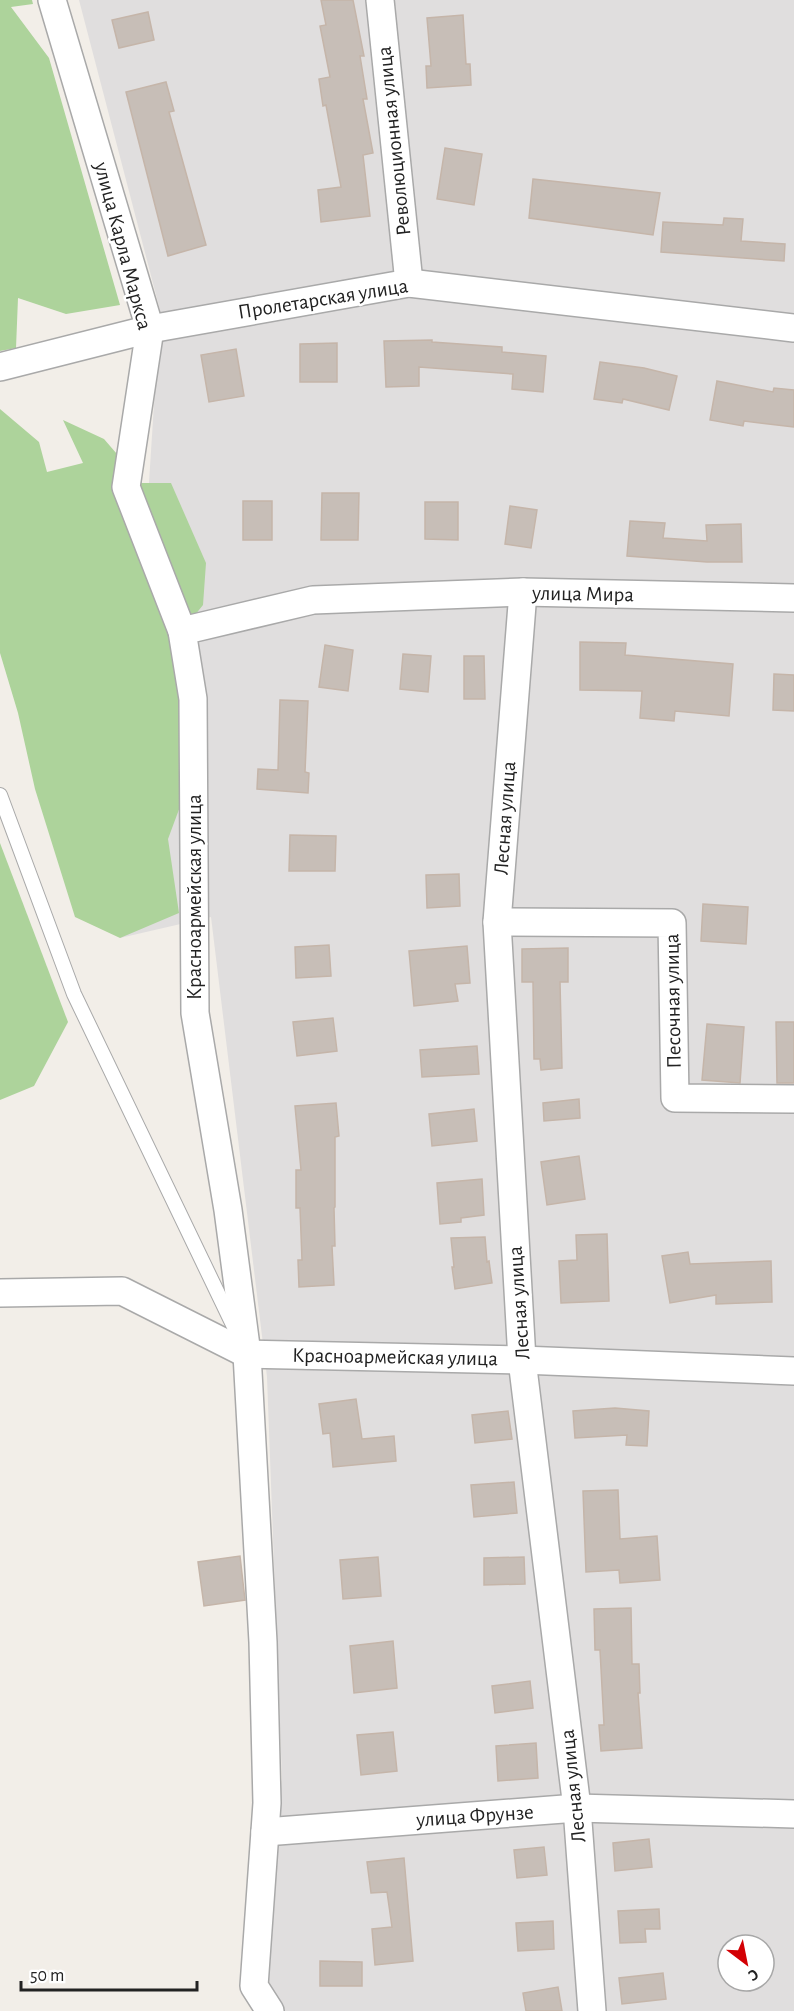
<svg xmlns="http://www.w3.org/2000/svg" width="794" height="2011" font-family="'Alegreya Sans',sans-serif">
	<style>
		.residential { fill: #e0dede; fill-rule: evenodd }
		.forest { fill: #add39b }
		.building { fill: #c7beb7; stroke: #c5b5a9; stroke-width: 1.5 }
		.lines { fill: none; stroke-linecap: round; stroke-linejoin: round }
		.lane-casing { stroke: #a9a9a9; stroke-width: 16 }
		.street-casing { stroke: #a9a9a9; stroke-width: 30 }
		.lane { stroke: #fff; stroke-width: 14 }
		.street { stroke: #fff; stroke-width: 27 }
		.labels { text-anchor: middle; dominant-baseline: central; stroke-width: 5; stroke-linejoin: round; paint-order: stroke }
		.street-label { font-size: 21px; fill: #222; stroke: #fff }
	</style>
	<rect width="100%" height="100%" fill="#f2eee8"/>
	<path class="residential" d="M 79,0 L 794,0 L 794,2011 L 276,2011 L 259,1984 L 282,1779 L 267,1377 L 211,917 L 120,938 L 160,310 ZM 728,1945 L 764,1945 L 764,1981 L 728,1981 Z"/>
	<g class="forest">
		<path d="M 0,0 L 32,0 L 33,4 L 11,7 L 49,58 L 120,305 L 66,314 L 18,298 L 16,348 L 0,351 Z"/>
		<path d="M 0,409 L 39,442 L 47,472 L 83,463 L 63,420 L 104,439 L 142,483 L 171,483 L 206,563 L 203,605 L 182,631 L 194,769 L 168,839 L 179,913 L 120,938 L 75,917 L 35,789 L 18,713 L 0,653 Z"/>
		<path d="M 0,843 L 68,1022 L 34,1086 L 0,1100 Z"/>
	</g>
	<g class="building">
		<path d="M 321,0 L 353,0 L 364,56 L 360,56 L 367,99 L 363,99 L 373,153 L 363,155 L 370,216 L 321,222 L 318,190 L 341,187 L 326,105 L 323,106 L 319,79 L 330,77 L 320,26 L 326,25 Z"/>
		<path d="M 148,12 L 154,40 L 119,48 L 112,20 Z"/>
		<path d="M 463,15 L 466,64 L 470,64 L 471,85 L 427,88 L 426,66 L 431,66 L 427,18 Z"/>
		<path d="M 166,82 L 174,111 L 169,112 L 206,245 L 168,256 L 126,92 Z"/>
		<path d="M 445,148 L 482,154 L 474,205 L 437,199 Z"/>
		<path d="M 533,179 L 660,193 L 653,235 L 529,218 Z"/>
		<path d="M 724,218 L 743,219 L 741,241 L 785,244 L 784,261 L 661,252 L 663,222 L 723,225 Z"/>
		<path d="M 432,340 L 432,342 L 502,347 L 502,352 L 546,356 L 543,392 L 512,389 L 513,374 L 419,367 L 419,386 L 386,387 L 384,341 Z"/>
		<path d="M 337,343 L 337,382 L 300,382 L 300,344 Z"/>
		<path d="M 236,349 L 244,396 L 209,402 L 201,355 Z"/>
		<path d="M 600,362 L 644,368 L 677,376 L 669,410 L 623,399 L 622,403 L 594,399 Z"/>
		<path d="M 717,381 L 773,392 L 774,388 L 794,390 L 794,427 L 744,421 L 743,426 L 710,420 Z"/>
		<path d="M 322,493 L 359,493 L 358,540 L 321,540 Z"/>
		<rect x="243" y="501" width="29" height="39"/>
		<path d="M 425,502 L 458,502 L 458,540 L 425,539 Z"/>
		<path d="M 510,506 L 537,510 L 531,548 L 505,544 Z"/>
		<path d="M 630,521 L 665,523 L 663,538 L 707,541 L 706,525 L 741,524 L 742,562 L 707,562 L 627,556 Z"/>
		<path d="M 580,642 L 626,643 L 625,655 L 733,664 L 729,716 L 675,711 L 674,721 L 640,718 L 642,691 L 580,690 Z"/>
		<path d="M 325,645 L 353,650 L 348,691 L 319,687 Z"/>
		<path d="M 403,654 L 431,656 L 428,692 L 400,689 Z"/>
		<path d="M 464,656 L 484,656 L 485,699 L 464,699 Z"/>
		<path d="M 774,674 L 794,675 L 794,711 L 773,710 Z"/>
		<path d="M 280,700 L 308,701 L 305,772 L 309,773 L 308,793 L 257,789 L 258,769 L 278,770 Z"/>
		<path d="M 290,835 L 336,836 L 335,871 L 289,871 Z"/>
		<path d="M 459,874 L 460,906 L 427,908 L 426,875 Z"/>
		<path d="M 703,904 L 748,907 L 746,944 L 701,941 Z"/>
		<path d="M 329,945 L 331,976 L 296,978 L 295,947 Z"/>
		<path d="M 467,946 L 470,983 L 455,984 L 458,1001 L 414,1006 L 409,951 Z"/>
		<path d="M 568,948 L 568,982 L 560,982 L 562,1068 L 541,1070 L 540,1059 L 534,1059 L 533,982 L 522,982 L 522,949 Z"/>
		<path d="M 333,1018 L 337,1051 L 297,1056 L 293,1022 Z"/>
		<path d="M 776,1022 L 794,1022 L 794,1083 L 777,1083 Z"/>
		<path d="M 707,1024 L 744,1027 L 740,1083 L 702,1080 Z"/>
		<path d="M 477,1046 L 479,1074 L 422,1077 L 420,1050 Z"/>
		<path d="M 579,1099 L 580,1118 L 544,1121 L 543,1103 Z"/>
		<path d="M 336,1103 L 339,1136 L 335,1137 L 335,1207 L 334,1208 L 335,1246 L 332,1246 L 334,1285 L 299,1287 L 298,1260 L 302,1260 L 300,1208 L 296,1208 L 296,1170 L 301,1170 L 295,1106 Z"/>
		<path d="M 474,1109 L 477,1141 L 432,1146 L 429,1114 Z"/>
		<path d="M 579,1156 L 585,1199 L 547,1205 L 541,1162 Z"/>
		<path d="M 482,1179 L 484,1215 L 461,1218 L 461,1222 L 440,1224 L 437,1183 Z"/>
		<path d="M 607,1234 L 609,1301 L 561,1303 L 559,1261 L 577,1260 L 576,1235 Z"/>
		<path d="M 485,1237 L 487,1262 L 489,1261 L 492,1283 L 455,1289 L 452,1267 L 454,1267 L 451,1238 Z"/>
		<path d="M 688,1252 L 690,1264 L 771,1261 L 772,1302 L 716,1304 L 716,1295 L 670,1303 L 662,1256 Z"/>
		<path d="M 356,1399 L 362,1439 L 394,1436 L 396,1461 L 333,1467 L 330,1433 L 323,1434 L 319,1404 Z"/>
		<path d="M 615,1408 L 649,1411 L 647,1446 L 626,1445 L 627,1435 L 575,1438 L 573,1411 Z"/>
		<path d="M 508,1411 L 512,1439 L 475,1443 L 472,1415 Z"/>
		<path d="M 514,1482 L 517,1513 L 474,1517 L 471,1485 Z"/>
		<path d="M 618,1490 L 620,1539 L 657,1536 L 660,1580 L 620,1583 L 619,1570 L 586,1572 L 583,1491 Z"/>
		<path d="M 240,1556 L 245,1600 L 204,1606 L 198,1562 Z"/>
		<path d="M 378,1557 L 381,1596 L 343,1599 L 340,1560 Z"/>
		<path d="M 524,1557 L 525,1584 L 484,1585 L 484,1558 Z"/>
		<path d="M 631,1608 L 632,1664 L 639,1664 L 640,1693 L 638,1693 L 642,1748 L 601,1751 L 599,1725 L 604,1725 L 600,1650 L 595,1650 L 594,1609 Z"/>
		<path d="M 393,1641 L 397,1688 L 354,1693 L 350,1646 Z"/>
		<path d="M 530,1681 L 533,1708 L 495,1713 L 492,1686 Z"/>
		<path d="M 393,1732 L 397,1771 L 361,1775 L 357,1735 Z"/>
		<path d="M 536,1743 L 538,1778 L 498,1781 L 496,1746 Z"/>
		<path d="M 649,1839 L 652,1867 L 615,1871 L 613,1843 Z"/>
		<path d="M 544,1847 L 547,1875 L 517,1878 L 514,1850 Z"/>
		<path d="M 404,1858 L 413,1961 L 375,1965 L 372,1929 L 392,1927 L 387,1892 L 371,1893 L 367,1862 Z"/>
		<path d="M 659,1909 L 660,1929 L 645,1929 L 646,1942 L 620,1943 L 618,1911 Z"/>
		<path d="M 553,1921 L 554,1949 L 518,1951 L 516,1923 Z"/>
		<path d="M 320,1961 L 362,1962 L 362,1986 L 320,1986 Z"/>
		<path d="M 663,1973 L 666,1999 L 622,2004 L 619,1978 Z"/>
		<path d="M 558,1987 L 562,2011 L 526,2011 L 523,1993 Z"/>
	</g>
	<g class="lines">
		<defs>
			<path id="lane" d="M 0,795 L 74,994 L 236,1331"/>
			<g id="street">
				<path d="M 52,0 L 150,329 L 126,487 L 182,631"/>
				<path d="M 380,0 L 409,283"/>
				<path d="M 0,367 L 150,329 L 409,283 L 794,328"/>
				<path d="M 523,592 L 497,922 L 522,1360 L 577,1808 L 592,2011"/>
				<path d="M 497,922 L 672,923 L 675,1098 L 794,1099"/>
				<path d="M 0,1293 L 122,1291 L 247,1354 L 522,1360 L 794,1371"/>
				<path d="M 265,1832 L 577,1808 L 794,1814"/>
				<path d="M 270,2011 L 254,1986 L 267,1803 L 263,1642 L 247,1354 L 228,1210 L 195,1013 L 193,699 L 182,631 L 313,600 L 523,592 L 794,598"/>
			</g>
		</defs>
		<use href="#lane" class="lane-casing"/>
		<use href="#street" class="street-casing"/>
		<use href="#lane" class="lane"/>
		<use href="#street" class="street"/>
	</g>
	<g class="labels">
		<g class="street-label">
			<text transform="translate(394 141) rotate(-96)">Революционная улица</text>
			<text transform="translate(123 246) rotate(75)">улица Карла Маркса</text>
			<text transform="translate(323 299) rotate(-9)">Пролетарская улица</text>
			<text transform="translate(583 594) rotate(1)">улица Мира</text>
			<text transform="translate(505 818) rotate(-86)">Лесная улица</text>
			<text transform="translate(194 897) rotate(-90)">Красноармейская улица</text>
			<text transform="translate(673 1001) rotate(-91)">Песочная улица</text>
			<text transform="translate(519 1303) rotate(-94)">Лесная улица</text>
			<text transform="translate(395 1357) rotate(1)">Красноармейская улица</text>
			<text transform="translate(573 1786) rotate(-96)">Лесная улица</text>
			<text transform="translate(475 1816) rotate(-4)">улица Фрунзе</text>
		</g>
	</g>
	<g transform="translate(746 1963) rotate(148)"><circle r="28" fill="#ffffff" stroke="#a7a7a7" stroke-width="1.5"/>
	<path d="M0-4.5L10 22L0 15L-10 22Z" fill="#d30004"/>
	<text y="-9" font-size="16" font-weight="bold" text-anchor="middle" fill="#222222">С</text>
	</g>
	<path d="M21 1981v9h176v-9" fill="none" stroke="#222222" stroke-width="3"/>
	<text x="30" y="1981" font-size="18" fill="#222222" stroke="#ffffff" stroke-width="4.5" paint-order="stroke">50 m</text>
</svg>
